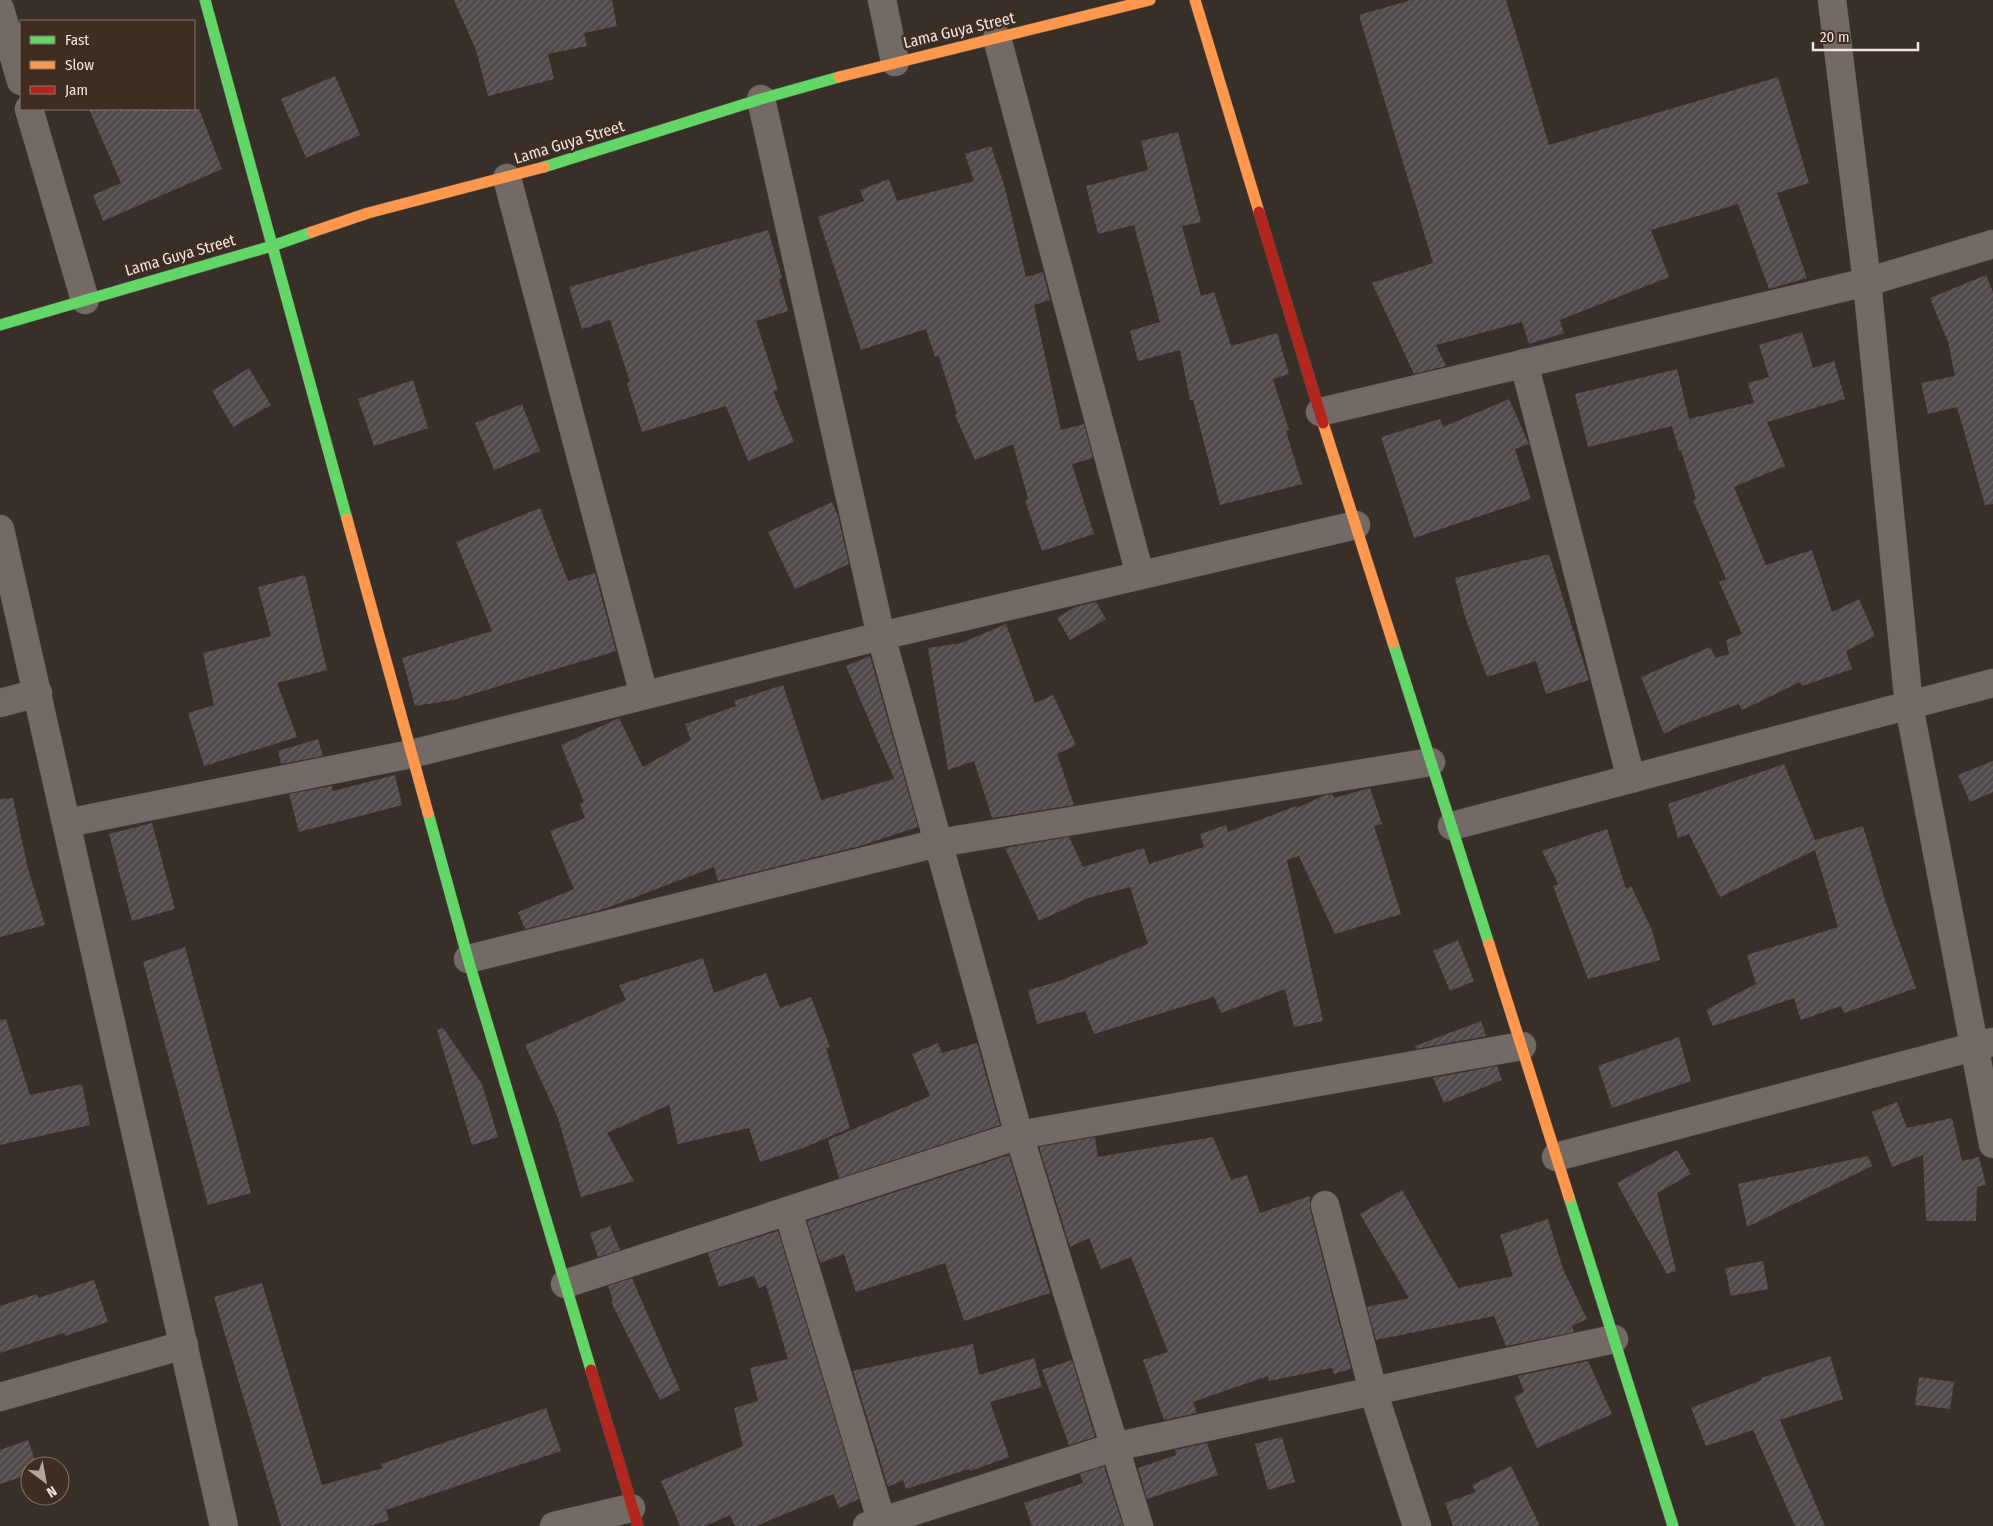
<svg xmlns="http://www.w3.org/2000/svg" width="1993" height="1526" font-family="'Fira Sans Condensed',sans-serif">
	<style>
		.building { fill: url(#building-hatch) }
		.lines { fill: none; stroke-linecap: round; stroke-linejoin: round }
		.street-casing { stroke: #564d47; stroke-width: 29 }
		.fast-casing { stroke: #564d47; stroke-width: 12 }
		.slow-casing { stroke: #564d47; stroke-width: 12 }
		.jam-casing { stroke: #564d47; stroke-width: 12 }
		.street { stroke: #746a65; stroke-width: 28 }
		.fast { stroke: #63d668; stroke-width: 11 }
		.slow { stroke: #ff974d; stroke-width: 11 }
		.jam { stroke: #b3261e; stroke-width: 11 }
		.labels { text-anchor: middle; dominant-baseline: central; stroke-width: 5; stroke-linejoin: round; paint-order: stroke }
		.street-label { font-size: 16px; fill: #f1e4de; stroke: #402d22 }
	</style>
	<defs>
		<pattern id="building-hatch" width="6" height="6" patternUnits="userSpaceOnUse" patternTransform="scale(1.25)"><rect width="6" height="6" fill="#514a4b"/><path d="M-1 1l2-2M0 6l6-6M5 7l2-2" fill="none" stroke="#6a6464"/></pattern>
	</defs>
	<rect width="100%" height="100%" fill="#392f29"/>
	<g class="building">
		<path d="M 454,0 L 612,0 L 617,26 L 584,33 L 587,46 L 548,54 L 554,79 L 488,96 L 476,50 Z"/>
		<path d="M 1411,0 L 1506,0 L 1549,145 L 1778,77 L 1809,183 L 1777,193 L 1807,278 L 1769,289 L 1738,204 L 1651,230 L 1669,277 L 1560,320 L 1564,333 L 1529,344 L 1522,322 L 1436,345 L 1446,366 L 1414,374 L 1372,283 L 1433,263 L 1359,15 Z"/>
		<path d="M 335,76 L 360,135 L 306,158 L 281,99 Z"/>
		<path d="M 89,109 L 199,109 L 222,169 L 103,221 L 93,195 L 121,183 Z"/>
		<path d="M 1178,132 L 1201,222 L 1182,226 L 1201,296 L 1214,292 L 1231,346 L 1277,333 L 1289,374 L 1273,379 L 1289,430 L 1286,431 L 1302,484 L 1220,505 L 1193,400 L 1190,400 L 1180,350 L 1138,361 L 1130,331 L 1160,322 L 1134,225 L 1098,234 L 1086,186 L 1148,170 L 1141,141 Z"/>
		<path d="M 991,146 L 1005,188 L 1026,277 L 1043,272 L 1050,300 L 1034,305 L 1061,430 L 1084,424 L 1093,458 L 1072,464 L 1094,534 L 1042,551 L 1025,500 L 1028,499 L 1013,444 L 975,460 L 955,415 L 957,414 L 939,356 L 935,357 L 926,329 L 861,350 L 818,217 L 864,201 L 860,190 L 889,179 L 897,201 L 974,181 L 965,154 Z"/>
		<path d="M 768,230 L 782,278 L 779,279 L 788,311 L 756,321 L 778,390 L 773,391 L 794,442 L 748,461 L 726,406 L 642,432 L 627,383 L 630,382 L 610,320 L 582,329 L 569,287 Z"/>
		<path d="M 1986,275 L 1993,292 L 1993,504 L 1985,505 L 1957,407 L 1928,414 L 1921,383 L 1955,376 L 1948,342 L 1930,298 Z"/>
		<path d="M 1802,332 L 1813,368 L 1834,361 L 1845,399 L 1767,422 L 1785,466 L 1734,487 L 1766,565 L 1812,550 L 1832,612 L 1859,599 L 1875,636 L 1846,651 L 1852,669 L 1802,686 L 1800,682 L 1742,710 L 1739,704 L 1679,726 L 1664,734 L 1641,677 L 1710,647 L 1716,658 L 1729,654 L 1726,640 L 1742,634 L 1719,582 L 1726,579 L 1693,500 L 1696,499 L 1681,450 L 1679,451 L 1672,426 L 1588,447 L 1575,394 L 1677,369 L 1689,419 L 1754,403 L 1748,383 L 1769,377 L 1759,345 Z"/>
		<path d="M 249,368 L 271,405 L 233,427 L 212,391 Z"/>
		<path d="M 413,380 L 428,428 L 374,446 L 358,399 Z"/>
		<path d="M 1509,399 L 1529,444 L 1515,449 L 1531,499 L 1414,538 L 1381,437 L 1440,419 L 1443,427 Z"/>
		<path d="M 522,404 L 540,451 L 494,470 L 475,423 Z"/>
		<path d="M 832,502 L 838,516 L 849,564 L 795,589 L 768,532 Z"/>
		<path d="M 540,508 L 568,581 L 595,573 L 616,651 L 453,700 L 415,706 L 402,658 L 492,631 L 456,542 Z"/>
		<path d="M 1549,554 L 1589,680 L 1546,694 L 1536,661 L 1487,677 L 1465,617 L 1455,578 Z"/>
		<path d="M 305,575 L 327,670 L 277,683 L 297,737 L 204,766 L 188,713 L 214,705 L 203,653 L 271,636 L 258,587 Z"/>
		<path d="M 1096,602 L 1106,619 L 1070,640 L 1057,618 L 1075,607 Z"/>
		<path d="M 1006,624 L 1035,703 L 1053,695 L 1076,745 L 1057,754 L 1074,805 L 992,818 L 974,761 L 948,770 L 928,648 L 961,643 Z"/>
		<path d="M 870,656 L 918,827 L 860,846 L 718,881 L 714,867 L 604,909 L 525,929 L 518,912 L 574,889 L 550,831 L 585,818 L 580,804 L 584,802 L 561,745 L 619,718 L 643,767 L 691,740 L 685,724 L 736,706 L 734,701 L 783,685 L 821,800 L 894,779 L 846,666 Z"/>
		<path d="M 318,739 L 323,756 L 281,764 L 278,751 Z"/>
		<path d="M 1993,761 L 1993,792 L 1970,802 L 1958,775 Z"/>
		<path d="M 1784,764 L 1815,840 L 1863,826 L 1886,903 L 1916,988 L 1844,1013 L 1841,1006 L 1801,1020 L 1794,998 L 1713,1026 L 1706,1010 L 1756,984 L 1747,955 L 1838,927 L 1815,850 L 1720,897 L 1689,834 L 1678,838 L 1668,804 Z"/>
		<path d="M 395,775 L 402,805 L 299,832 L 289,794 L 332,786 L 333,791 Z"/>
		<path d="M 1370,788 L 1382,824 L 1374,826 L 1401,914 L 1335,934 L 1299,856 L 1287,860 L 1323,1021 L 1294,1027 L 1285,989 L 1221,1013 L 1214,997 L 1094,1034 L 1085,1011 L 1037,1024 L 1028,990 L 1057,982 L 1148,944 L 1130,887 L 1088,898 L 1039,921 L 1005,848 L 1069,837 L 1083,867 L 1144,848 L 1149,864 L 1204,847 L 1200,834 L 1226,825 L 1228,832 L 1296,806 L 1297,808 L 1325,795 L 1332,794 L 1334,798 Z"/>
		<path d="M 13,798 L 27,865 L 45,925 L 0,937 L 0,799 Z"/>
		<path d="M 152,823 L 175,909 L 132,921 L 109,834 Z"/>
		<path d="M 1607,829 L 1626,889 L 1631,886 L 1652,930 L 1660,960 L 1588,979 L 1553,886 L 1558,884 L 1542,851 Z"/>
		<path d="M 1458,940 L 1474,981 L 1450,991 L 1433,951 Z"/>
		<path d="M 185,947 L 251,1193 L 208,1205 L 143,962 Z"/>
		<path d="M 703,958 L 714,993 L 766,973 L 780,1008 L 811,997 L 830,1047 L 826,1048 L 850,1128 L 803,1148 L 760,1162 L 749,1128 L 678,1144 L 669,1105 L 607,1133 L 634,1181 L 581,1197 L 558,1118 L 525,1045 L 626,1000 L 619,985 Z"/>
		<path d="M 6,1019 L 30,1095 L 82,1084 L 90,1125 L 0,1145 L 0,1020 Z"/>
		<path d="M 1481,1021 L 1486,1036 L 1416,1049 L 1415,1046 Z"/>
		<path d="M 443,1028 L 482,1084 L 498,1137 L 472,1145 L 437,1030 Z"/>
		<path d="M 1679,1037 L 1691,1081 L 1612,1108 L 1598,1066 Z"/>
		<path d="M 938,1043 L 942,1053 L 977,1043 L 1000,1125 L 839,1178 L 828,1140 L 930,1096 L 912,1054 Z"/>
		<path d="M 1497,1066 L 1502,1080 L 1444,1103 L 1433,1078 Z"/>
		<path d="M 1897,1102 L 1907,1128 L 1952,1118 L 1962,1161 L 1979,1157 L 1986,1185 L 1977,1187 L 1976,1221 L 1926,1221 L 1923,1155 L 1892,1167 L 1872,1112 Z"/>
		<path d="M 1095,1137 L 1098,1157 L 1213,1137 L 1231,1180 L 1247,1175 L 1260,1213 L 1310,1196 L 1310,1209 L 1351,1369 L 1334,1374 L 1332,1368 L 1269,1381 L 1268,1376 L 1193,1402 L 1197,1413 L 1164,1420 L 1143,1360 L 1168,1352 L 1131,1257 L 1101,1269 L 1089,1238 L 1070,1247 L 1039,1147 Z"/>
		<path d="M 1677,1150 L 1691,1174 L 1657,1193 L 1676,1271 L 1667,1274 L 1617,1183 Z"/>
		<path d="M 1009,1155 L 1050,1293 L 964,1321 L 945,1263 L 856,1292 L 844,1254 L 820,1263 L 807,1221 Z"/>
		<path d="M 1868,1156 L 1872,1166 L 1747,1227 L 1738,1184 Z"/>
		<path d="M 1402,1190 L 1458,1288 L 1513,1276 L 1500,1235 L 1548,1219 L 1563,1269 L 1587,1319 L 1572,1326 L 1574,1332 L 1506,1346 L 1494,1316 L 1376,1340 L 1367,1307 L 1409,1298 L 1360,1214 Z"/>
		<path d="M 610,1226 L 620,1250 L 598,1257 L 590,1233 Z"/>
		<path d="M 778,1231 L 859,1499 L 839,1508 L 833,1494 L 756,1526 L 735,1526 L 730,1515 L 705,1526 L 680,1526 L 661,1481 L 743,1446 L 734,1408 L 758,1401 L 750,1368 L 788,1359 L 766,1285 L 759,1288 L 754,1276 L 719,1287 L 708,1253 Z"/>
		<path d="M 1763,1261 L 1768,1289 L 1731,1296 L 1725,1268 Z"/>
		<path d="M 632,1278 L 680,1390 L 660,1400 L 611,1302 L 613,1301 L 608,1286 Z"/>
		<path d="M 94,1280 L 108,1322 L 65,1336 L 64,1333 L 0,1353 L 0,1306 L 37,1294 L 38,1298 Z"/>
		<path d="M 262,1283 L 322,1485 L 383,1468 L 381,1464 L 546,1408 L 561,1451 L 386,1510 L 389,1520 L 369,1526 L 281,1526 L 214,1297 Z"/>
		<path d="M 973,1344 L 979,1375 L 1034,1358 L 1042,1387 L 990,1402 L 1009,1457 L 970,1471 L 969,1469 L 906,1489 L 903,1480 L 888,1487 L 853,1371 Z"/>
		<path d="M 1830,1356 L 1843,1399 L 1780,1420 L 1825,1526 L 1795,1526 L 1753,1430 L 1706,1446 L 1691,1408 L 1762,1380 L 1761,1378 Z"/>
		<path d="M 1072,1360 L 1095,1437 L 1069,1445 L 1042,1370 Z"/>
		<path d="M 1588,1361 L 1612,1414 L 1537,1448 L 1514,1397 L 1524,1392 L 1518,1376 Z"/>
		<path d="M 1919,1377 L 1954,1382 L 1950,1409 L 1915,1405 Z"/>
		<path d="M 1282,1437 L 1295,1482 L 1268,1490 L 1255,1444 Z"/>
		<path d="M 28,1440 L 37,1466 L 30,1466 L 30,1474 L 0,1484 L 0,1450 Z"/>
		<path d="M 1207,1443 L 1218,1475 L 1147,1499 L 1138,1468 L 1176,1455 L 1175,1450 Z"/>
		<path d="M 1104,1466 L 1123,1526 L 1032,1526 L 1024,1503 L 1083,1483 L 1080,1474 Z"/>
		<path d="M 1511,1466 L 1540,1526 L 1453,1526 L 1445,1503 L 1476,1492 L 1472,1485 Z"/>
	</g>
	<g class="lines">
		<defs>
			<g id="street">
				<path d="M 882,0 L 895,62"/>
				<path d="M 1832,0 L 1867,282 L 1909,706 L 1993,1144"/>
				<path d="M 0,9 L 21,81"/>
				<path d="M 997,38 L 1140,575"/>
				<path d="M 761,99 L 881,636 L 1019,1135 L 1139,1526"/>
				<path d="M 29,109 L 85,300"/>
				<path d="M 507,178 L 644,695"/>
				<path d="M 1524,363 L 1631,779"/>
				<path d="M 1320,412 L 1867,282 L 1993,244"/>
				<path d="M 0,529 L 224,1526"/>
				<path d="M 0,703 L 38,693"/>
				<path d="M 67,823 L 411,754 L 881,636 L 1356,525"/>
				<path d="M 1452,826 L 1993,683"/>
				<path d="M 468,959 L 938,843 L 1431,762"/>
				<path d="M 1556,1157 L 1992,1042"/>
				<path d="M 1325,1205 L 1373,1391 L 1417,1526"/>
				<path d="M 788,1211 L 883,1526"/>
				<path d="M 565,1284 L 1019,1135 L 1522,1046"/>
				<path d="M 0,1397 L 184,1345"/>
				<path d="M 554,1526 L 631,1508"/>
				<path d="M 867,1526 L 1114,1447 L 1614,1339"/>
			</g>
			<g id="fast">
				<path d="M 205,0 L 347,519"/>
				<path d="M 544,167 L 761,99 L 839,77"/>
				<path d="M 0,325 L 272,246 L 312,232"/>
				<path d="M 1393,643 L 1489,944"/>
				<path d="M 428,813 L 468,959 L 591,1370"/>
				<path d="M 1569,1197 L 1673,1526"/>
			</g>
			<g id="slow">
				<path d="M 1195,0 L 1259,212"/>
				<path d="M 839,77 L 1150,0"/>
				<path d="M 312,232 L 368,213 L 544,167"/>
				<path d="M 1323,423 L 1393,643"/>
				<path d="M 347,519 L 428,813"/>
				<path d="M 1489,944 L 1569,1197"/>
			</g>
			<g id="jam">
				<path d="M 1259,212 L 1323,423"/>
				<path d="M 591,1370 L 638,1526"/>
			</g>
		</defs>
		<use href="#street" class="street-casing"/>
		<use href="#fast" class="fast-casing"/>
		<use href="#slow" class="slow-casing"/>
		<use href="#jam" class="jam-casing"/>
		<use href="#street" class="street"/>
		<use href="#fast" class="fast"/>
		<use href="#slow" class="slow"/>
		<use href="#jam" class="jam"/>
	</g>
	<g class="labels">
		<g class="street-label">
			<text transform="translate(959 30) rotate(-13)">Lama Guya Street</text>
			<text transform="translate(569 142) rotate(-17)">Lama Guya Street</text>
			<text transform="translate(180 255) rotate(-16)">Lama Guya Street</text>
		</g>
	</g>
	<rect x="20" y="20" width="175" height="90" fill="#402d22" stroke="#87766d"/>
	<rect x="30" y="36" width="25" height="8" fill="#63d668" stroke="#87766d"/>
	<text x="65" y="45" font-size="15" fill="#f1e4de">Fast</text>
	<rect x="30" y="61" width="25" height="8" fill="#ff974d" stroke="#87766d"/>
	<text x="65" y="70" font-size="15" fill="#f1e4de">Slow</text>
	<rect x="30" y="86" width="25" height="8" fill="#b3261e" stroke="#87766d"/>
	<text x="65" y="95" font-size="15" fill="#f1e4de">Jam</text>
	<g transform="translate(45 1481) rotate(148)"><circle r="24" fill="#402d22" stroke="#87766d"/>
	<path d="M0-4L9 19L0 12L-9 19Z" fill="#b1a59f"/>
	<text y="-8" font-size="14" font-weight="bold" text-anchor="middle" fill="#f1e4de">N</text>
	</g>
	<path d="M1813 42v8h105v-8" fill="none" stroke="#f1e4de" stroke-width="2.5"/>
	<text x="1820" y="42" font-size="15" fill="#f1e4de" stroke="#402d22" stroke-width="4" paint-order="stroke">20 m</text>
</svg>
